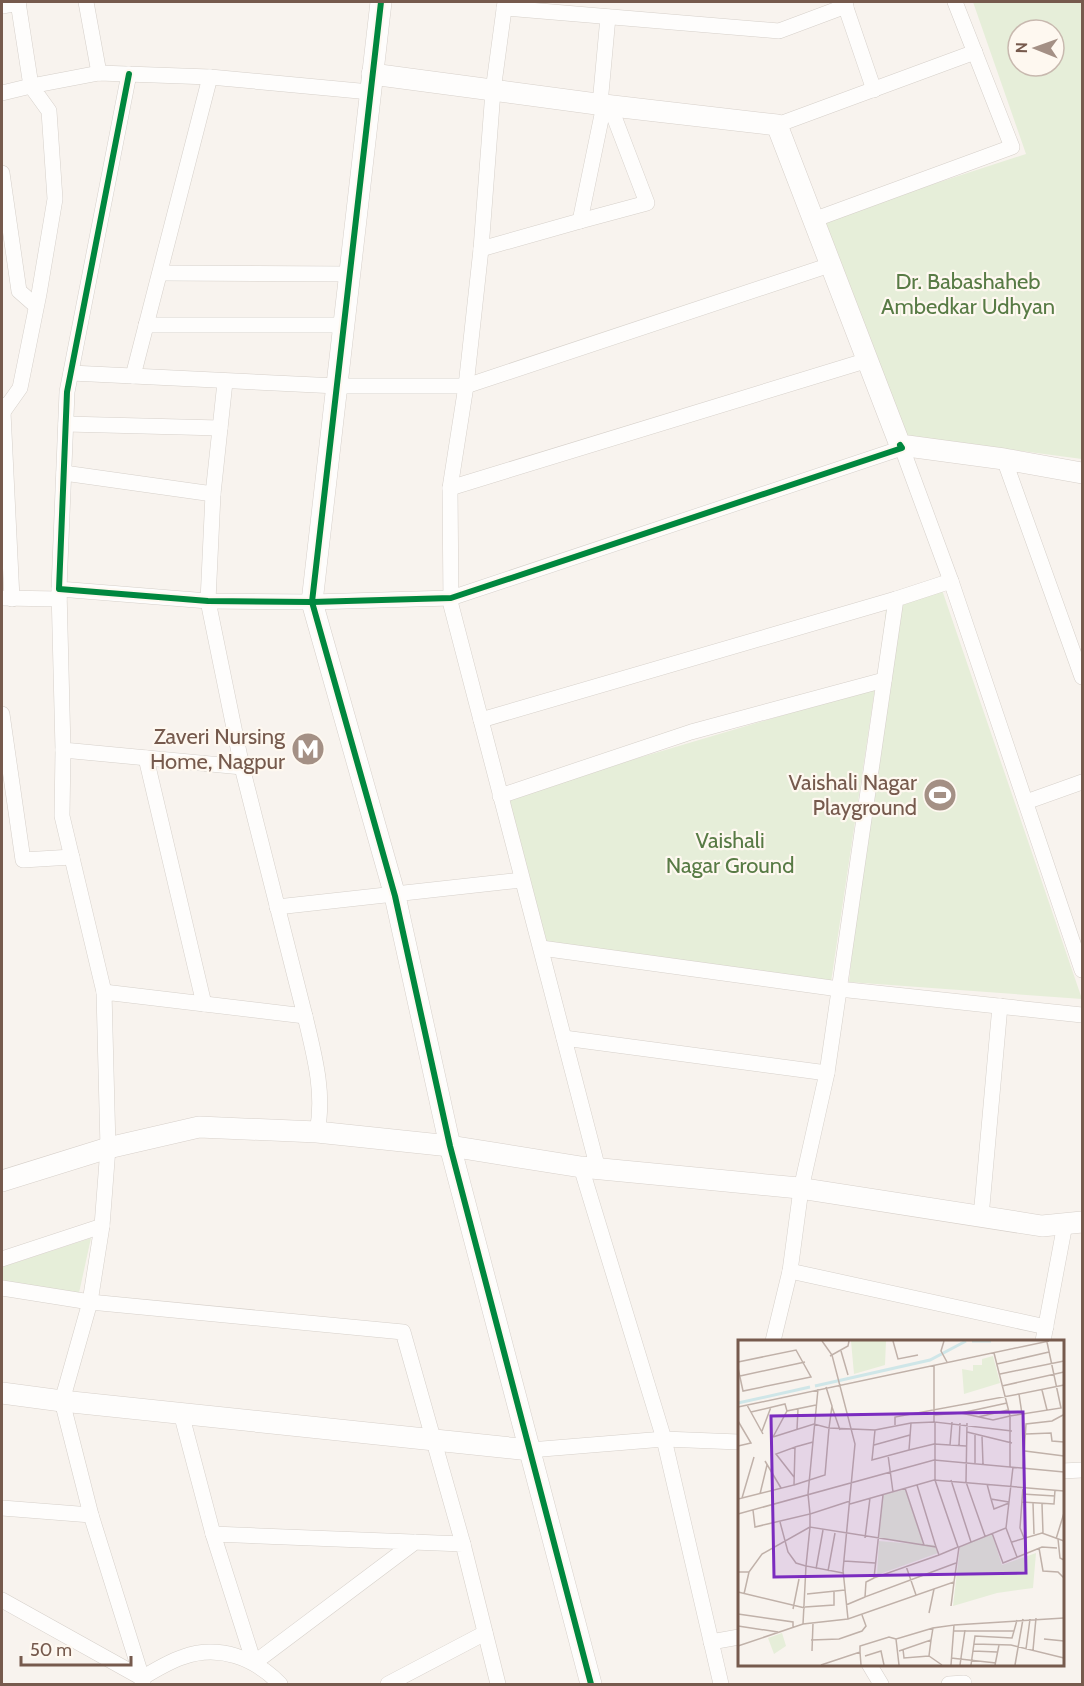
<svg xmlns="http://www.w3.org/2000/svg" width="1084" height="1686" font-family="Cabin,sans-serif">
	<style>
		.green { fill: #e6eed9; fill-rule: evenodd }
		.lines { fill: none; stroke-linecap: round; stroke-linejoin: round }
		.street-casing { stroke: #d6d0ca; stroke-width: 16 }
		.secondary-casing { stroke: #d7d0ca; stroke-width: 22 }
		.street { stroke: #fefdfc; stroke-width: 15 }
		.secondary { stroke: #fefdfc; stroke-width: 21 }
		.cycleway-casing { stroke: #fef8f0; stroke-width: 10 }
		.cycleway { stroke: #00873e; stroke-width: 6 }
		.labels { text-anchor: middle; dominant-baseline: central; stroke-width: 4.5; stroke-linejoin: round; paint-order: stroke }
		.park-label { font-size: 22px; fill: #587b45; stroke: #fef8f0 }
		.poi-label { font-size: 22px; fill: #765a4d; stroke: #fef8f0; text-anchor: end }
		.inset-river { fill: none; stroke: #cfe6e8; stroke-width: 3 }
		.inset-road { fill: none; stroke: #c0b1a9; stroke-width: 1.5 }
		.view { fill: #7b2cbf; fill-opacity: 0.15; stroke: #7b2cbf; stroke-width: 3 }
		.inset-edge { fill: none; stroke: #765a4d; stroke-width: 3 }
	</style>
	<rect width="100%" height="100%" fill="#f8f3ee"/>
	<g class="green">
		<path d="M 973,2 L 1082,2 L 1082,459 L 900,435 L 820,221 L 1026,154 ZM 1018,30 L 1054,30 L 1054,66 L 1018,66 Z"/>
		<path d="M 940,584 L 1082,999 L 849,982 L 886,609 Z"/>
		<path d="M 875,688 L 831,982 L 542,946 L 503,798 Z"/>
		<path d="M 91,1238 L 79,1293 L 2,1281 L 2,1267 Z"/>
	</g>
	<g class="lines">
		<defs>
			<g id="street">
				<path d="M 86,2 L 99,73"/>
				<path d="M 505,2 L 493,91 L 481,249 L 466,386 L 450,488 L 451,605 L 598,1169"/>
				<path d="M 844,2 L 874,90"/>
				<path d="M 2,6 L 19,3"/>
				<path d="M 504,8 L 779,31 L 846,6"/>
				<path d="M 129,74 L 67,392 L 59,589 L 208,601 L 312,602 L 451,598 L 902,448 L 900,445"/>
				<path d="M 2,93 L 31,86 L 18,2"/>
				<path d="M 600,104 L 608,17"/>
				<path d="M 777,125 L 975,52"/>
				<path d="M 2,173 L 19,291 L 36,306"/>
				<path d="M 813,220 L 1012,147 L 955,2"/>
				<path d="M 580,221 L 647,203 L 610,106"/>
				<path d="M 481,249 L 580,221 L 604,105"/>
				<path d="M 160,273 L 350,274"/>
				<path d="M 146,325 L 344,325"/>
				<path d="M 71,373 L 337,386 L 466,386 L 830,265"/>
				<path d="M 133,376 L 210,77"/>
				<path d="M 2,405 L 3,412 L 20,388 L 39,294 L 55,199 L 49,111 L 31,86 L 99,73 L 210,77 L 370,92"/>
				<path d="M 3,412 L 12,599"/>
				<path d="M 66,424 L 220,428"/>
				<path d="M 1004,459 L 1082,677"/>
				<path d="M 64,473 L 213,494"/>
				<path d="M 450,488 L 868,360"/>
				<path d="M 951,581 L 1082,970"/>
				<path d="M 59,589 L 63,750 L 242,767 L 208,601 L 213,494 L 225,382"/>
				<path d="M 2,598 L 59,599"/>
				<path d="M 2,714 L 23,860 L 72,857"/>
				<path d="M 481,720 L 896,599"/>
				<path d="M 63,750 L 62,816 L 104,992"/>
				<path d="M 146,758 L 204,1004"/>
				<path d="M 500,796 L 691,732 L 884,680"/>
				<path d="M 1026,802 L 1082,782"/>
				<path d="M 277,907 L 522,880"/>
				<path d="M 541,948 L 839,989 L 1082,1015"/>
				<path d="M 305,1016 C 314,1054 325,1093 317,1132"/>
				<path d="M 564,1038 L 827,1073"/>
				<path d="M 581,1167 L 664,1439 L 739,1442"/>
				<path d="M 981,1217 L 1000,1006"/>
				<path d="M 2,1259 L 102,1226"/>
				<path d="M 790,1271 L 1046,1327"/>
				<path d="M 2,1288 L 90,1302 L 102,1226 L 108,1148 L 104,992 L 305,1016 L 242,767"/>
				<path d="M 773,1341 L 790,1271 L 801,1189 L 827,1073 L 896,599 L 951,581 L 902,448"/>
				<path d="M 1043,1341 L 1065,1224"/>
				<path d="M 181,1413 L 213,1534"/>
				<path d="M 530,1450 L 664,1439 L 721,1684"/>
				<path d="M 1062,1471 L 1082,1470"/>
				<path d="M 2,1508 L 91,1515"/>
				<path d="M 415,1542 L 254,1663 L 213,1534 L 463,1544 L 498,1684"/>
				<path d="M 2,1600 L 142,1678"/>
				<path d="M 711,1642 L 739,1637"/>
				<path d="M 869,1664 L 881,1684"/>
				<path d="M 142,1678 L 91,1515 L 62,1401 L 90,1302 L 403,1332 L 463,1544"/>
				<path d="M 142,1684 L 143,1682 L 142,1678 C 155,1670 168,1662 183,1657 C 219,1644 255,1658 280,1684"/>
				<path d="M 388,1684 L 485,1633"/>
				<path d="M 949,1684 L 964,1683"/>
			</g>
			<g id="secondary">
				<path d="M 381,2 L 312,602 L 395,896 L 450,1146 L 591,1684"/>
				<path d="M 372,74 L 604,105 L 777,125 L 900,445 L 1004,459 L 1082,473"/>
				<path d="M 2,1181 L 108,1148 L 199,1127 L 317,1132 L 450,1146 L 581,1167 L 799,1188 L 1042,1226 L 1082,1222"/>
				<path d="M 2,1393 L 62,1401 L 530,1450"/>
			</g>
		</defs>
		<use href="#street" class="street-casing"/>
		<use href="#secondary" class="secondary-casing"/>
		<use href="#street" class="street"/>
		<use href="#secondary" class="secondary"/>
		<defs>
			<g id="cycleway">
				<path d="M 381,2 L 312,602 L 395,896 L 450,1146 L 591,1684"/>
				<path d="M 129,74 L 67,392 L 59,589 L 208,601 L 312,602 L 451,598 L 902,448 L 900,445"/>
			</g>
		</defs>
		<use href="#cycleway" class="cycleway-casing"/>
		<use href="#cycleway" class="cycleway"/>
	</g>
	<defs>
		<symbol id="metro-disc" viewBox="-11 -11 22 22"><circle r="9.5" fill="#a49085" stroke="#fef8f0"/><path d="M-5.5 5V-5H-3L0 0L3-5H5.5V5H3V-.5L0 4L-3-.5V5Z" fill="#fff"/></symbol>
		<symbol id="stadium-disc" viewBox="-11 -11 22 22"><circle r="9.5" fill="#a49085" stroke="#fef8f0"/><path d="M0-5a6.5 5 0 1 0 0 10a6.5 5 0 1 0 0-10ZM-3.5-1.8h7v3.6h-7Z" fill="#fff"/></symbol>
	</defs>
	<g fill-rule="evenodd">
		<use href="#metro-disc" x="289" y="730" width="38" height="38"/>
		<use href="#stadium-disc" x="921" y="776" width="38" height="38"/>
	</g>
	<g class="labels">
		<g class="park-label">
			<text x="968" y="281">Dr. Babashaheb<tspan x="968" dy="25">Ambedkar Udhyan</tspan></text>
			<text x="730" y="840">Vaishali<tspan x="730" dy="25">Nagar Ground</tspan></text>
		</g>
		<g class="poi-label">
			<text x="285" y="736">Zaveri Nursing<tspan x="285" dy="25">Home, Nagpur</tspan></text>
			<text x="917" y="782">Vaishali Nagar<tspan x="917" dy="25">Playground</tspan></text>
		</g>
	</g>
	<g transform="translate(738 1340)">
		<rect width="326" height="326" fill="#f8f3ee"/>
		<path d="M 113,1 L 148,1 L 147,25 L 116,34 ZM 255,16 L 262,43 L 226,54 L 224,29 L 235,31 L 235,25 L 244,25 L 244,19 ZM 167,149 L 185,204 L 196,205 L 200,213 L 139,235 L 141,201 L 177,204 L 141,198 L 145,155 ZM 254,194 L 264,225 L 298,213 L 295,248 L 259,253 L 215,266 L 222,207 ZM 44,293 L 48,306 L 36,314 L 30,298 Z" fill="#e6eed9"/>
		<path class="inset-river" d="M 234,1 L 253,1M 77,46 L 192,20 L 228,1M 0,63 L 72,47"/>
		<path class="inset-road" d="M 84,1 L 94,15 L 117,104 L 105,230 L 110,279 L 216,242 L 221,207 L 268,188 L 275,127M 155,1 L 160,19 L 180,15M 206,1 L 203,11 L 209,22M 103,11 L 110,35M 256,13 L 272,76 L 323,68 L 309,2M 92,16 L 110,6 L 111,1M 0,22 L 58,10 L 73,37 L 5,51 L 0,28M 259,24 L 311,12M 262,34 L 326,21M 2,36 L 67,22M 264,46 L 326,32M 88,47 L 94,66 L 91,88 L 137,90 L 134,120 L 171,110M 304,50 L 309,70M 269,63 L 223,73 L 255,80 L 272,76 L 272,127M 9,65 L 25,94M 0,67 L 311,1M 94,67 L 102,90M 13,72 L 47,64 L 49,71M 284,74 L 281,54 L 326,45M 196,75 L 223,73M 240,77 L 270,70M 0,81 L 13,103 L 0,106M 196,82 L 196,25M 197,82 L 173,83 L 171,110 L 196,104 L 228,106M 229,83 L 228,142 L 247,196M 157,85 L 157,77 L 281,54M 59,89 L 60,69M 137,90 L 173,83M 24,91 L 33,67M 229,92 L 274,103M 237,94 L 237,123M 288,94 L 313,93 L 314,101 L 326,102M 244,96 L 245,124M 35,97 L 76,84 L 91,88 L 87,135 L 56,145M 35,97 L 49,71 L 78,65M 136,105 L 172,95M 212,105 L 214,82M 221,105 L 222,83M 57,107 L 75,102M 287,111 L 326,116M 150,115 L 155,152M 27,121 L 43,148M 285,128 L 288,84 L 314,81 L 325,75M 213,140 L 233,202M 249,144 L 253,159 L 271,162M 179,145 L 198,207M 285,147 L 282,188 L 286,198M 167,148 L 186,205M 22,154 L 29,125M 284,154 L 317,156M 145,155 L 136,238 L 201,215M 4,158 L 16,117M 0,159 L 56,145 L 57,107 L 38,114 L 56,137M 253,159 L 256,169 L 271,163M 284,162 L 316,164 L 317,150M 295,163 L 296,194M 112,164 L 196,140 L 326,151M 304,164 L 305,193M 15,170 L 17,187 L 72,174 L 70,154 L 80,49M 0,174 L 196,120 L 326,132M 42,182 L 50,212 L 58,223 L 68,226 L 65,284M 268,188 L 279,217M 254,193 L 265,223 L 304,207 L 319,208M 127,198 L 132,158M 318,199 L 326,173M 320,199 L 322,218 L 326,220M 274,202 L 304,193 L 326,201M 220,207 L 197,140 L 197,82 L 274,91M 301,208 L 305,231 L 320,232 L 326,238M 106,221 L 137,223M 168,226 L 178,255M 78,229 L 85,190M 90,231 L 97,193M 0,232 L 11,232 L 24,214 L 72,187 L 72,174 L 112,161M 105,233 L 68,226 L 72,187 L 198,207 L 201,215 L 220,207M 136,238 L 128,242 L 127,257 L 218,223M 0,252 L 67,268M 6,254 L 11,232M 69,254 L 107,250M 108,265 L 127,257M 213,266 L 216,242M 67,267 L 96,265 L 96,252M 55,269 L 61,239M 191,273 L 196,249M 0,274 L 55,282 L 55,287M 216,285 L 326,278M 0,286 L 40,292M 215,291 L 276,291 L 279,280M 306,299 L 326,301M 73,300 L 101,299 L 124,291 L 128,286 L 124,275M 193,300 L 191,316 L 204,325M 236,304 L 273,305 L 326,318M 0,306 L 65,284 L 110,279M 165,309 L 166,318 L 191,316M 288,309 L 292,279M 295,310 L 298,278M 74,311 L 75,283M 161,311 L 193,300 L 195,288 L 216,285 L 213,325M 235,311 L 259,312M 122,312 L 122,306 L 151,297 L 158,299M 127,316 L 143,311 L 146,325M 213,318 L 258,323M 83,325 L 122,312 L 123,325M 161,325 L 158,299 L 195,288M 222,325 L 227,290M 233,325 L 237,296 L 274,298 L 276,291M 257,325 L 261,305M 277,325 L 285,279"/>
		<path class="view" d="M 285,72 L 288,233 L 36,237 L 33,76 Z"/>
		<rect width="326" height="326" class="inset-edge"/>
	</g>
	<rect width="1084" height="1686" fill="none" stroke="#765a4d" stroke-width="6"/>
	<g transform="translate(1036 48) rotate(271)"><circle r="28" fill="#fef8f0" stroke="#c8b9af" stroke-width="1.5"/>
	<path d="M0-4.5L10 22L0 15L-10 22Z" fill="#a49085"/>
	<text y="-9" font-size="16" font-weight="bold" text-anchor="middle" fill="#765a4d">N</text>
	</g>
	<path d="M21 1656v9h110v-9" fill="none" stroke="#765a4d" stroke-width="3"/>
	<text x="30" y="1656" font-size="18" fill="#765a4d" stroke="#fef8f0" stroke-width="4.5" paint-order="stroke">50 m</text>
</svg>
